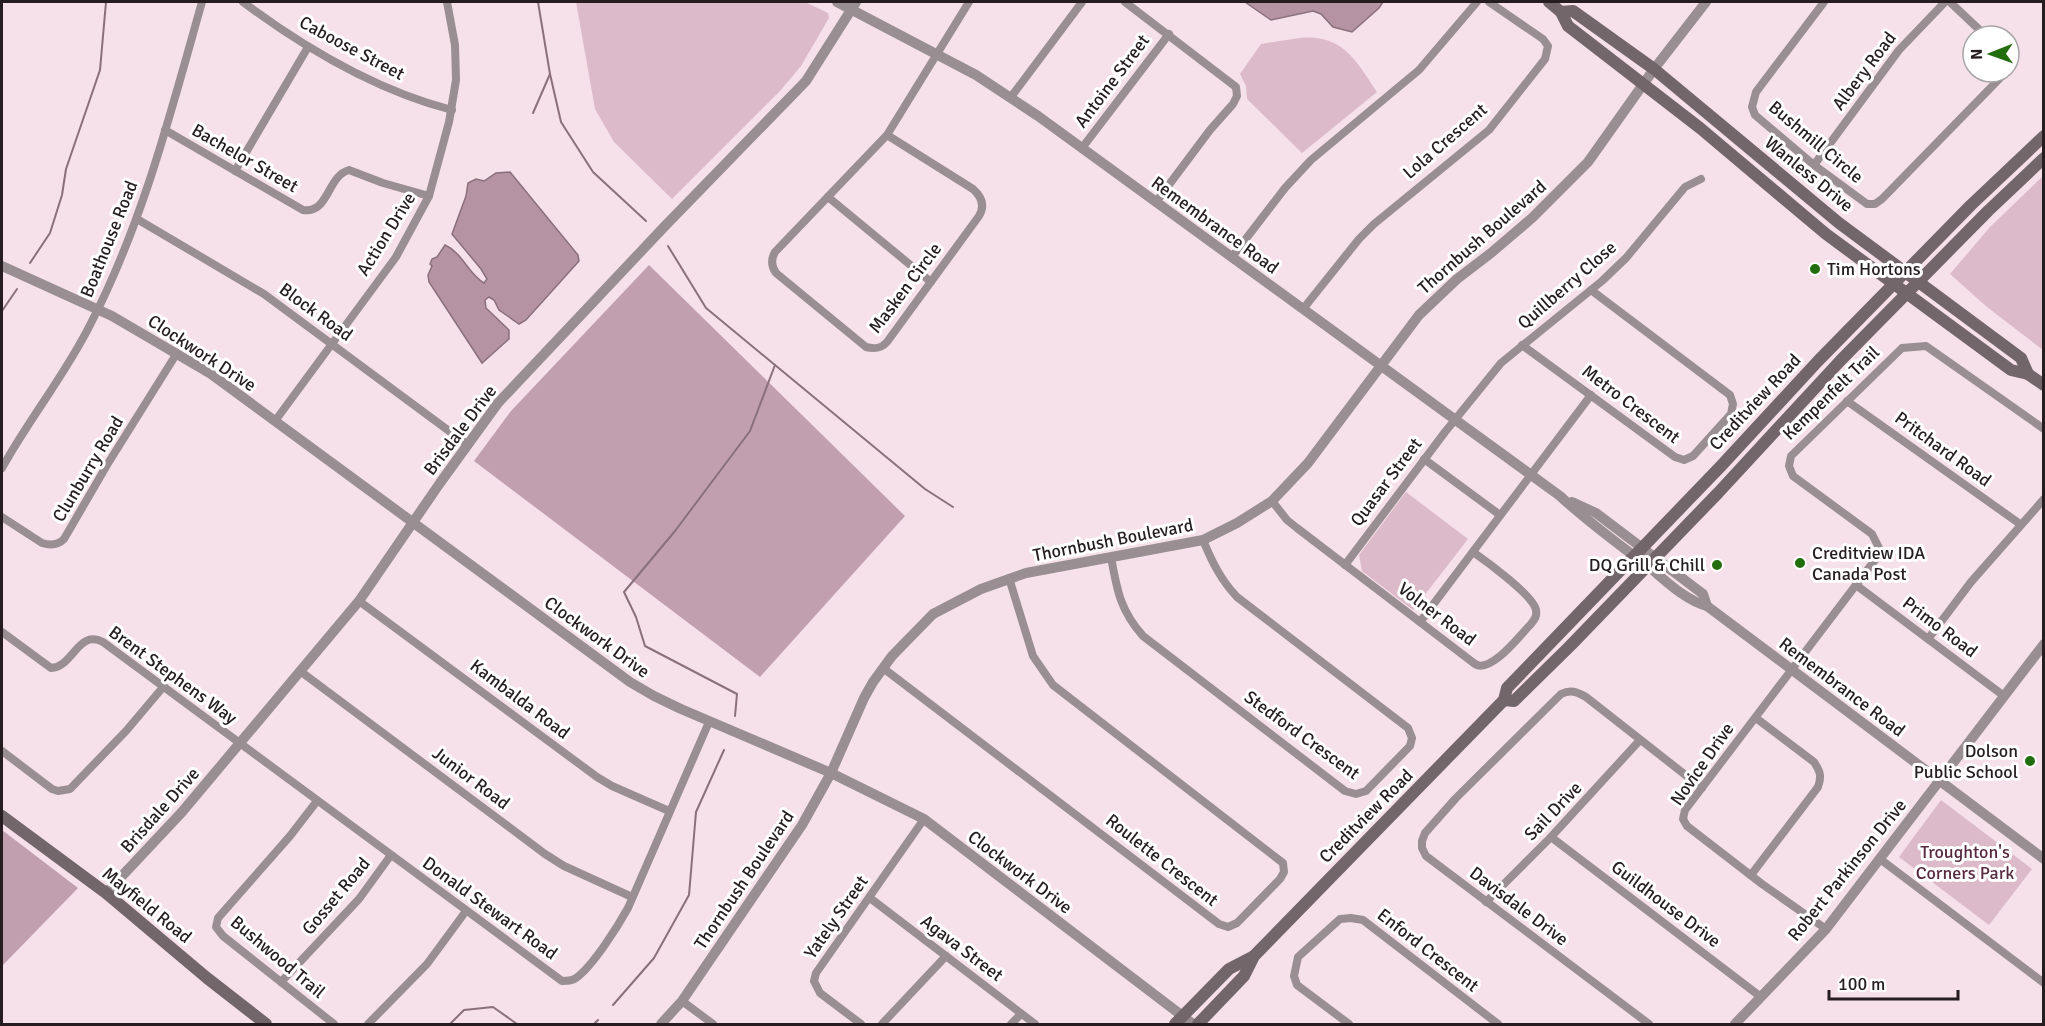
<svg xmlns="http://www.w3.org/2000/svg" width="2045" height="1026" font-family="Signika,sans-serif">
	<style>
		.green { fill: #dcbac9 }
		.forest { fill: #c19fae }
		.water { fill: #b593a2; stroke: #8a707b; stroke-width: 1.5 }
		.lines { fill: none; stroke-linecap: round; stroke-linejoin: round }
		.stream { stroke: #8a707b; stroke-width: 2 }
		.minor { stroke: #998f93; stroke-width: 8 }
		.tertiary { stroke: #998f93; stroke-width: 10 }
		.secondary { stroke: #73666b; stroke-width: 12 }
		.poi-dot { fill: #226d0d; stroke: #fff; stroke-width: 2 }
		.labels { text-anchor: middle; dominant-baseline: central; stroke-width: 6; stroke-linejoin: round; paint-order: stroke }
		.street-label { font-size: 18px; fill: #251d20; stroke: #fff }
		.poi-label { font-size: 18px; fill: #251d20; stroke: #fff; text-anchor: start }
		.park-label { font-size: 18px; fill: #582a41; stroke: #fff }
	</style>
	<rect width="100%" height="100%" fill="#f6e0e9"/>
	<g class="green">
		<path d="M 576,2 L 805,2 L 828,13 L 829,18 L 801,66 L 781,90 L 672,199 L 614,142 L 595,109 Z"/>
		<path d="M 1300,38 C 1343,34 1356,61 1377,92 L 1302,153 L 1247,99 L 1246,86 L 1240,74 L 1261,44 Z"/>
		<path d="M 2043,176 L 2043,350 L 1987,307 L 1950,274 L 1990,227 Z"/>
		<path d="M 1406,492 L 1468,539 L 1413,610 L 1362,571 L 1359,555 Z"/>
		<path d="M 1941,800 L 2032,869 L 1989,925 L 1899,857 Z"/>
	</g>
	<g class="forest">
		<path d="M 649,265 L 905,516 L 760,677 L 474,461 L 511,411 Z"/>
		<path d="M 2,830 L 78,888 L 2,966 Z"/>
	</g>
	<g class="water">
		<path d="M 1245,2 L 1383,2 L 1379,8 L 1352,32 L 1333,27 L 1321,14 L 1313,11 L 1271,20 Z"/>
		<path d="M 510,172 L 578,255 L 579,261 L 526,320 L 519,324 L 499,310 L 494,300 L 489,297 L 485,300 L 486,308 L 509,330 L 509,339 L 482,363 L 429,282 L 428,275 L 432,266 L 430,264 L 432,259 L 437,257 L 445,245 C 463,253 468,274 484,283 L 487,279 L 481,269 L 452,234 L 466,196 L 468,183 L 476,179 L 484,181 L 496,173 Z"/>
	</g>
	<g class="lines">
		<g class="stream">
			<path d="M 538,2 L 550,74 L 561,122 L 593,172 L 646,221"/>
			<path d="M 533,113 L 550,74"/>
			<path d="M 668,246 L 706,308 L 925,489 L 953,507"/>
			<path d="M 30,263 L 50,233 L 62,195 L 66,169 L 100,70 L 106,2"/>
			<path d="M 2,311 L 17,289"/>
			<path d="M 735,716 L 737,694 L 645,646 L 636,617 L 624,592 L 675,531 L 750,431 L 775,365"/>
			<path d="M 613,1005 L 654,958 L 689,895 L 696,812 L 724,750"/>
			<path d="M 450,1024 L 464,1010 L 493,1007 L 517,1024"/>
			<path d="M 594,1024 L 598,1020"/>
		</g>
		<g class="minor">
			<path d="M 243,2 C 306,49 375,90 452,110"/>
			<path d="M 1125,2 L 1236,87 L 1237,96 L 1233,104 L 1210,130 L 1156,202"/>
			<path d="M 1824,2 L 1756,92 L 1752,107 L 1755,115 L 1814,165 L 1867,204 L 1875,204 L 1882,199 L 2006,72"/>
			<path d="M 1950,2 L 1986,36"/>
			<path d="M 1011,97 L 1082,2"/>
			<path d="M 165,130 L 303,210 C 329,214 327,176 349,170 L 383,183 L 429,196"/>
			<path d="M 887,135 L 973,189 C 982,197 985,206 979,216 L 887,342 C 881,349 874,349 866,347 L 776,273 C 771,266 771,259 775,252 L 887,135 L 969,2"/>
			<path d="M 1082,148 L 1169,34"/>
			<path d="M 1814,165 L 1899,50 L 1945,2"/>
			<path d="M 235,171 L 308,47"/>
			<path d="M 828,197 L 931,282"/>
			<path d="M 137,219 L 264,294 L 468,445"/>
			<path d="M 1232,257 L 1285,188 L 1311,160 L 1419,70 L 1477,2"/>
			<path d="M 1303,309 L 1359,239 L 1374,224 L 1489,130 L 1545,59 L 1548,46 L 1543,39 L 1489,2"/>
			<path d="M 1522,345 L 1675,457 L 1684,460 L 1693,456 L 1731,414 L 1733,404 L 1730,395 L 1591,290"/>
			<path d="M 1847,401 L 2020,524"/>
			<path d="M 275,421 L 396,257 L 429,196 L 449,122 L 456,80 L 455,45 L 447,2"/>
			<path d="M 1424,459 L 1500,515"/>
			<path d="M 2,468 C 29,419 65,375 90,325 C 143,223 171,111 202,2"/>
			<path d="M 1272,501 L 1287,520 L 1297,528 L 1475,664 C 1491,674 1520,635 1531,624 C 1535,619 1537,616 1536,610 C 1534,596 1486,561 1473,552"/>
			<path d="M 2,517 L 42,543 C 51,546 58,545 64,539 L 107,465 L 177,353"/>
			<path d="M 1111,557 C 1117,590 1120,610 1143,636 L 1345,791 L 1356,794 L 1366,791 L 1410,746 L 1412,738 L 1408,728 L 1237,597 C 1221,580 1212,562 1203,540"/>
			<path d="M 1345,565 L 1445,432 L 1501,363 L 1602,281 L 1626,258 L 1685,187 L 1701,179"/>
			<path d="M 1856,585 L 2004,696"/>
			<path d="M 359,601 L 597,777 L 612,786 L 669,811"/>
			<path d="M 1420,622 L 1591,395"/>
			<path d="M 2,632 L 51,668 C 73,667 78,629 103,642 L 562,981 C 568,981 572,981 576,978 C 593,966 618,926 628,908 L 709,722"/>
			<path d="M 1928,639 L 1971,582 L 2044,499"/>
			<path d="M 883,668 L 1219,924 L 1228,927 L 1237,923 L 1280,879 L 1284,872 L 1283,863 L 1053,685 L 1033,656 L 1009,578"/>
			<path d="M 300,671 L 545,854 L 564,866 L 632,897"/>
			<path d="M 2,751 L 52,789 L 58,791 L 70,789 L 126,731 L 164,686"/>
			<path d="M 317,801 L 290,836 L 218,918 L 216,927 L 223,936 L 334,1024"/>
			<path d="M 1551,837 L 1761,997"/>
			<path d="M 1880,859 L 2044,983"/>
			<path d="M 1751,875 L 1818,787 C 1822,776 1820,771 1814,762 L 1756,718"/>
			<path d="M 870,898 L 1035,1024"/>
			<path d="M 1486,902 L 1551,837 L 1640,740"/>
			<path d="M 1826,929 L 1762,884 L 1687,826 L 1683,819 L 1685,810 L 1878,556 L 1879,548 L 1872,534 L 1793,476 L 1789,466 L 1791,456 L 1902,348 L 1926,346 L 2044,429"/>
			<path d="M 281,982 L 359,899 L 391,855"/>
			<path d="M 682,1001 L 713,1024"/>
			<path d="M 368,1024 L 427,964 L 466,911"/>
			<path d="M 861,1024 L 820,993 L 814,981 L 816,973 L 924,819"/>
			<path d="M 882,1024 L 946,956"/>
			<path d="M 1011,1024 L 1021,1014"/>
			<path d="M 1349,1024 L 1297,985 L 1294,976 L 1298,957 L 1340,919 L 1351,918 L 1363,920 L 1498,1024"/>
			<path d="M 1649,1024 L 1426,856 L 1422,848 L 1422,841 L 1425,833 L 1456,798 L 1561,694 C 1571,689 1577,692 1586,697 L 1702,788"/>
		</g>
		<g class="tertiary">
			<path d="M 837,2 L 976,75 L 1038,116 L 1560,496 C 1588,522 1618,544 1649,567 C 1666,581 1685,600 1707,606 L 2044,859"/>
			<path d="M 2,266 L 112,316 L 211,374 L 630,682 L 654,696 L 681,709 L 831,773 L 924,819 L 1193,1024"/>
			<path d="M 1572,502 L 1596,513 L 1703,594 L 1707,606"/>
			<path d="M 106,893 L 182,812 L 359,601 L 440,483 L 498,403 L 664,227 L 806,81 L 856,2"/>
			<path d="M 661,1024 L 682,1001 L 802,825 L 831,773 L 864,698 L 873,682 L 892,656 L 933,614 L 981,589 L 1026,573 L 1203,540 L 1237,523 L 1272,501 L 1308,463 L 1419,315 L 1457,279 L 1491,253 L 1532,218 L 1588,162 L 1654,69 L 1706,2"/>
			<path d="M 1735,1024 L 1826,929 L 2044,644"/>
		</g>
		<g class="secondary">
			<path d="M 1549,2 L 1561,12 L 1568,26 L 1700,128 L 1826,234 L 2011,370 L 2028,374 L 2044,385"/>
			<path d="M 1561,12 L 1573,11 L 1654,69 L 1839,223 L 2021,358 L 2028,374"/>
			<path d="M 1504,700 L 1514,701 L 1570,646 L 1718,493 L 1841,360 L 1988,211 L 2044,158"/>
			<path d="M 2,816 L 106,893 L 207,978 L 266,1024"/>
			<path d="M 1175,1024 L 1229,969 L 1254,956"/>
			<path d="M 1198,1024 L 1244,976 L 1254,956 L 1504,700 L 1507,688 L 1721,466 L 1818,361 L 1971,205 L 2044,136"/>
		</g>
	</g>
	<g class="poi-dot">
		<circle cx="1815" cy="269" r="6"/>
		<circle cx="1800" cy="563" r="6"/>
		<circle cx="1717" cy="565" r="6"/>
		<circle cx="2030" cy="761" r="6"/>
	</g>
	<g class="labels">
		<g class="street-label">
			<text transform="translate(352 48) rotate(28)">Caboose Street</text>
			<text transform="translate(1864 71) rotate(-53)">Albery Road</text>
			<text transform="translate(1112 81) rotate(-53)">Antoine Street</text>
			<text transform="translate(1445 141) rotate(-41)">Lola Crescent</text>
			<text transform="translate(1816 142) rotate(40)">Bushmill Circle</text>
			<text transform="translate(245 158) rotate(30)">Bachelor Street</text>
			<text transform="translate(1809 174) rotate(39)">Wanless Drive</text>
			<text transform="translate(1215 225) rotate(36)">Remembrance Road</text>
			<text transform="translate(386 234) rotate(-58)">Action Drive</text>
			<text transform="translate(1482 237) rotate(-41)">Thornbush Boulevard</text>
			<text transform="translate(109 239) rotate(-68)">Boathouse Road</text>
			<text transform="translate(1567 285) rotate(-41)">Quillberry Close</text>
			<text transform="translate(905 288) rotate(-53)">Masken Circle</text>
			<text transform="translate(316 312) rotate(36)">Block Road</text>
			<text transform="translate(202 353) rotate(33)">Clockwork Drive</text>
			<text transform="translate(1831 393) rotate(-44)">Kempenfelt Trail</text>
			<text transform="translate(1755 402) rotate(-47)">Creditview Road</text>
			<text transform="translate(1631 404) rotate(37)">Metro Crescent</text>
			<text transform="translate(460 430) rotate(-53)">Brisdale Drive</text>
			<text transform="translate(1943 449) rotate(36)">Pritchard Road</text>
			<text transform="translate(88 469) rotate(-59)">Clunburry Road</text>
			<text transform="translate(1386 482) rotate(-53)">Quasar Street</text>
			<text transform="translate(1113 540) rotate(-11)">Thornbush Boulevard</text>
			<text transform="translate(1437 614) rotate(37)">Volner Road</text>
			<text transform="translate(1940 627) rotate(37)">Primo Road</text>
			<text transform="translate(597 637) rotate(36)">Clockwork Drive</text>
			<text transform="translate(173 675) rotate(36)">Brent Stephens Way</text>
			<text transform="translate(1842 687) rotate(37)">Remembrance Road</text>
			<text transform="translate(520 699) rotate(37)">Kambalda Road</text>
			<text transform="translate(1302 735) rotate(36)">Stedford Crescent</text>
			<text transform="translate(1702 764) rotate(-55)">Novice Drive</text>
			<text transform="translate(471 778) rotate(37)">Junior Road</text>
			<text transform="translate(160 810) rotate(-48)">Brisdale Drive</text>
			<text transform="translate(1553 811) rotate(-46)">Sail Drive</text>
			<text transform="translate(1366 816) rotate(-45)">Creditview Road</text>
			<text transform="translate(1162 860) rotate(38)">Roulette Crescent</text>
			<text transform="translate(1847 870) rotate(-51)">Robert Parkinson Drive</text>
			<text transform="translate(1020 872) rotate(37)">Clockwork Drive</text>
			<text transform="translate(744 880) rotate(-56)">Thornbush Boulevard</text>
			<text transform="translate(336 896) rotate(-50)">Gosset Road</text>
			<text transform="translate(1666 904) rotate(37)">Guildhouse Drive</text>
			<text transform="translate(147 905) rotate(39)">Mayfield Road</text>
			<text transform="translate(1519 906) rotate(37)">Davisdale Drive</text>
			<text transform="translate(490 908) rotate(36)">Donald Stewart Road</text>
			<text transform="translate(836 917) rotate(-55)">Yately Street</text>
			<text transform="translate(962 948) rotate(37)">Agava Street</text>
			<text transform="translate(1428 950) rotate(38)">Enford Crescent</text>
			<text transform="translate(278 957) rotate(40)">Bushwood Trail</text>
		</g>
		<g class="poi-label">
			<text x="1827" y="269">Tim Hortons</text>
			<text x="1812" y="553">Creditview IDA<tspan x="1812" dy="21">Canada Post</tspan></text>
			<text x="1705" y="565" text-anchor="end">DQ Grill &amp; Chill</text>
			<text x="2018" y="751" text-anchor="end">Dolson<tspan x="2018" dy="21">Public School</tspan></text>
		</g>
		<g class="park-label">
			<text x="1965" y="852">Troughton's<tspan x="1965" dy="21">Corners Park</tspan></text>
		</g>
	</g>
	<rect width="2045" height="1026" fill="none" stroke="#251d20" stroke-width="6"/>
	<g transform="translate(1991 54) rotate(269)"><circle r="28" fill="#ffffff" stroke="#a8a5a6" stroke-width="1.5"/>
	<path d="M0-4.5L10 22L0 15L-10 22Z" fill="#226d0d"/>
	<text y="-9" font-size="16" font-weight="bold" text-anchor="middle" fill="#251d20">N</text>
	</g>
	<path d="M1829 990v9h129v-9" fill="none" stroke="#251d20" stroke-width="3"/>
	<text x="1838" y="990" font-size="18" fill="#251d20" stroke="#ffffff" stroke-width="4.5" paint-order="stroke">100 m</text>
</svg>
